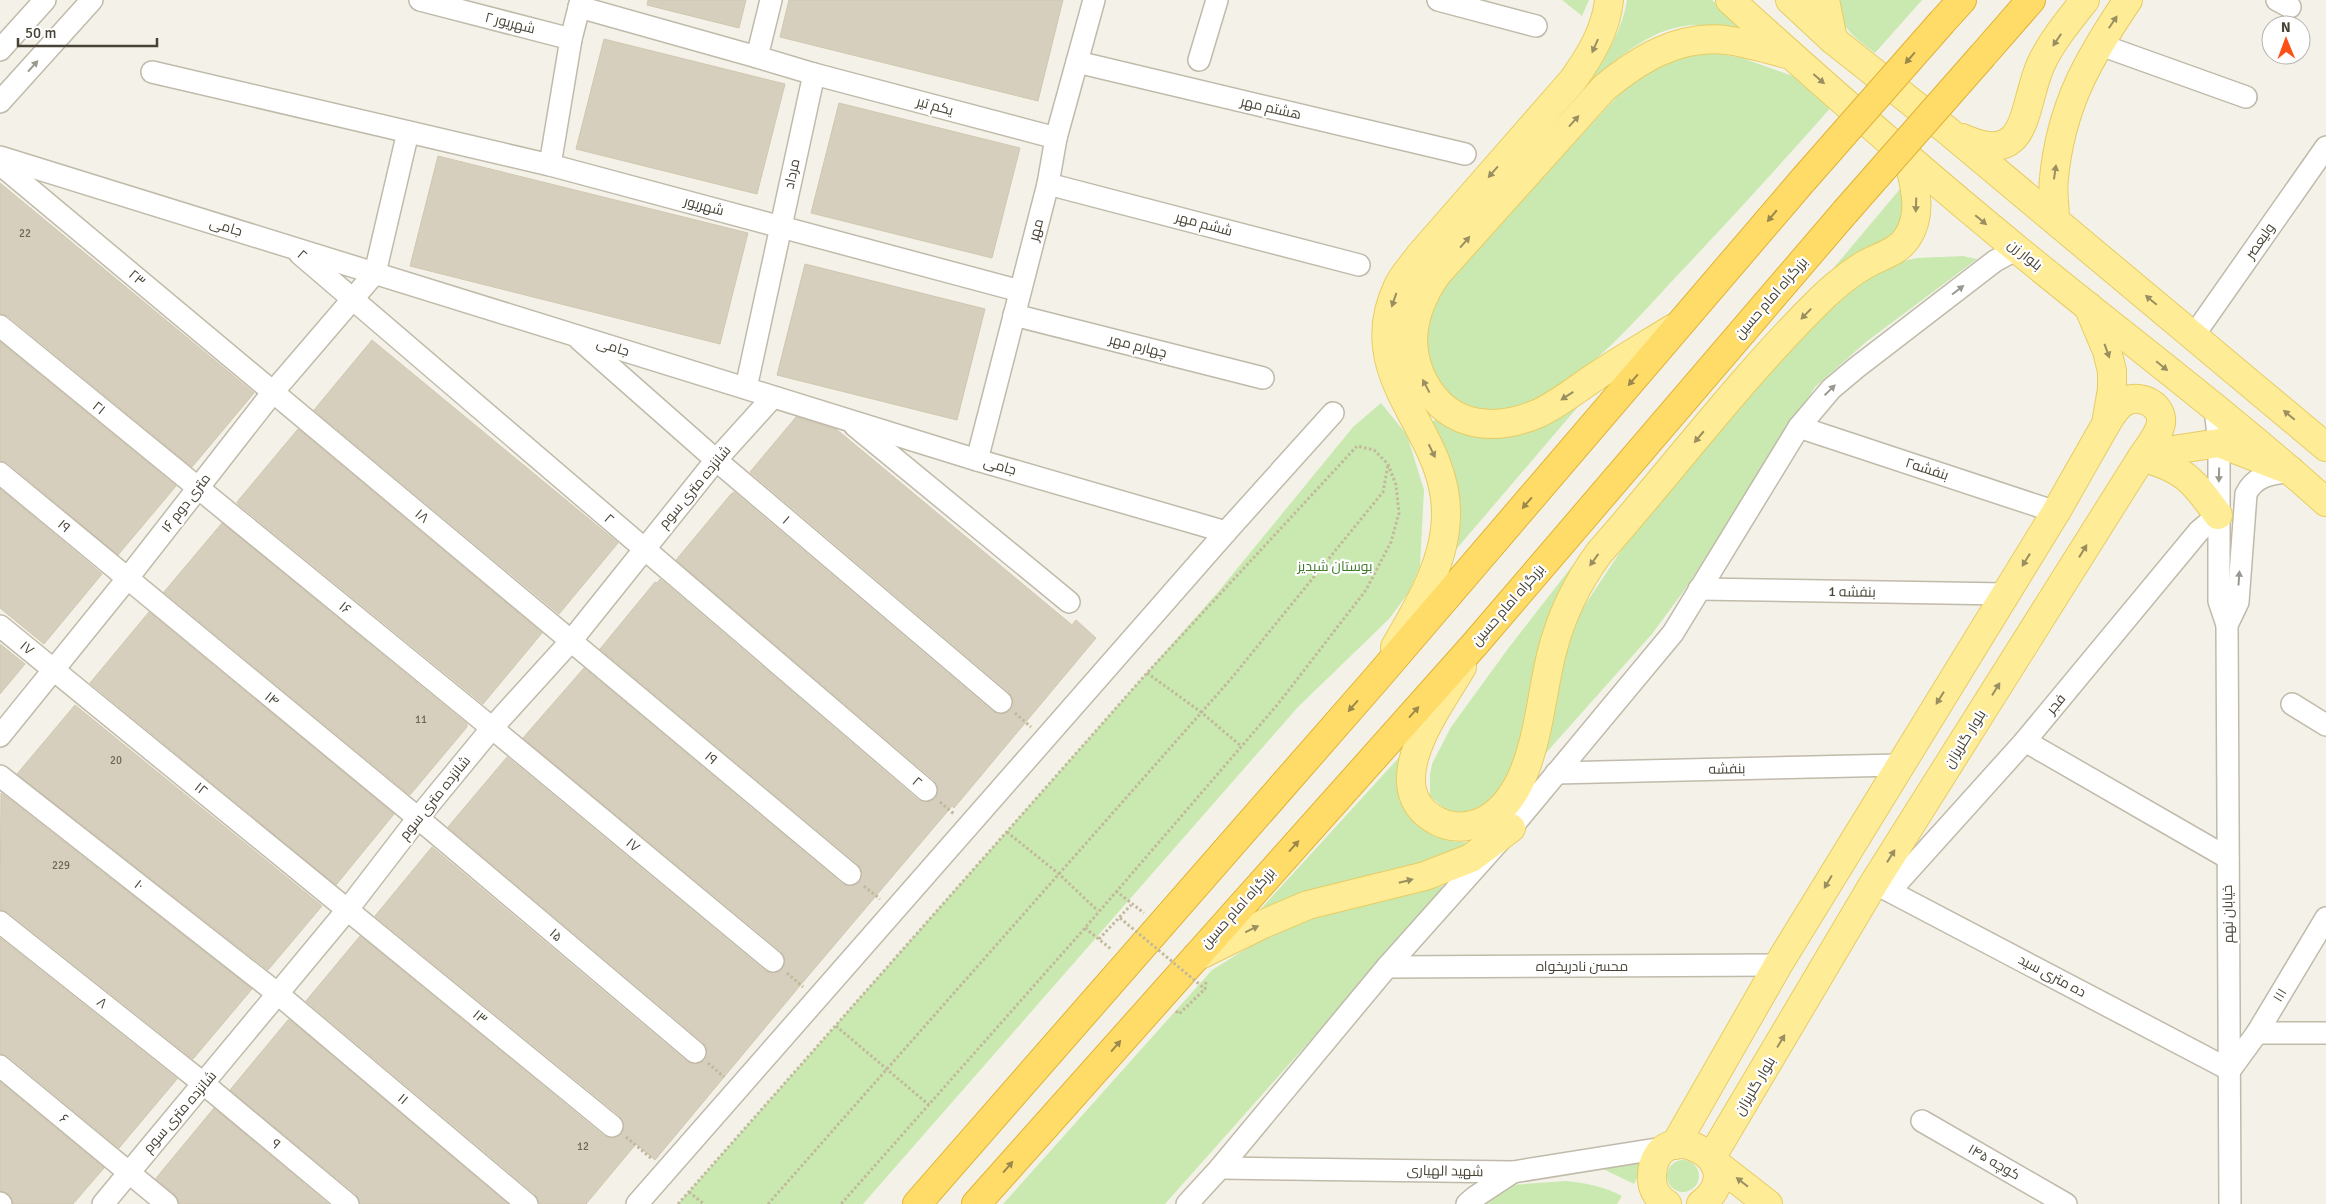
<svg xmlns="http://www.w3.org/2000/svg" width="2326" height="1204" font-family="Signika,Cairo,sans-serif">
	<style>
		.green { fill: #cae9b0 }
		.building { fill: #d6cfbd; stroke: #d1c7b0 }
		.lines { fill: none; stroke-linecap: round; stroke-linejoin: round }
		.minor-casing { stroke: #c0baaa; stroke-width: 24 }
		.major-casing { stroke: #e6cc64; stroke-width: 30 }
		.highway-casing { stroke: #e0b236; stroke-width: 30 }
		.path { stroke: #c2b89b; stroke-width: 3; stroke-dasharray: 2.5 2.5; stroke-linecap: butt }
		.minor { stroke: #fff; stroke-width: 21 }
		.major { stroke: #ffec96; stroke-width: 28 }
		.highway { stroke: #ffdc68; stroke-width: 28 }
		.highway-bridge-casing { stroke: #e0b236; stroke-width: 30; stroke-linecap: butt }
		.path-bridge { stroke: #c2b89b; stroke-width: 3; stroke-dasharray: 2.5 2.5; stroke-linecap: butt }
		.highway-bridge { stroke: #ffdc68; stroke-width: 28 }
		.oneway { fill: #9a8f61 }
		.oneway2 { fill: #9a884c }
		.oneway3 { fill: #9a9890 }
		.labels { text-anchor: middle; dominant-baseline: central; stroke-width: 4.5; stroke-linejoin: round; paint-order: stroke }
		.number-label { font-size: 11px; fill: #6c6658 }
		.street-label { font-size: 14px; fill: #484336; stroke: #fff }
		.park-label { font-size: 14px; fill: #3f7b28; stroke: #fff }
	</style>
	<rect width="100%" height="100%" fill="#f4f2e8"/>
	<g class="green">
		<path d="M 1562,0 L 1589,0 L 1582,16 Z"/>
		<path d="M 1627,0 L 1712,0 L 1755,38 C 1740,34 1725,28 1710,26 C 1661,19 1620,55 1588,85 C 1604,58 1622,32 1627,0 Z"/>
		<path d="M 1834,0 L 1922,0 L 1875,53 C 1850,34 1844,30 1834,0 Z"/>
		<path d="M 1715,53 L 1742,58 L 1801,79 L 1833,105 C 1781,164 1728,222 1674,279 C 1638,318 1590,373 1542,397 C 1499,419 1446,414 1431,362 C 1428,349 1425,337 1427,324 C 1430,310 1439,296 1446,283 L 1625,88 C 1661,63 1671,57 1715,53 Z"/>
		<path d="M 1900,189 L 1908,198 L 1902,233 L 1821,283 Z"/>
		<path d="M 1963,256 L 1977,259 L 1866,342 L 1815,387 L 1686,588 L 1652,634 L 1537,763 L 1571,626 L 1630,537 L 1819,313 L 1884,265 L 1917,258 Z"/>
		<path d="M 1582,402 L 1453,553 L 1451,466 L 1443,443 L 1432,422 L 1435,420 C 1458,435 1478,441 1505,436 Z"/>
		<path d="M 1381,403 L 1407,435 L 1424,490 L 1420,566 L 1409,592 L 1389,619 L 1298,707 L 863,1204 L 678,1204 L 1218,592 L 1353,427 Z"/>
		<path d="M 1573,565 L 1554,608 L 1524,731 L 1506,781 L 1495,797 L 1482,806 L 1469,811 L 1456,812 L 1445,809 L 1430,796 L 1430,775 L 1432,764 L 1451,727 L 1510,646 Z"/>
		<path d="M 1404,752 C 1402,764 1398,778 1399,790 C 1401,827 1446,848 1477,841 L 1474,849 L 1309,890 L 1258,912 Z"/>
		<path d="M 1448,885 L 1165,1204 L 1003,1204 L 1212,970 L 1298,917 Z"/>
		<path d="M 1648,1156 L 1634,1184 L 1601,1168 Z"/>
		<circle cx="1683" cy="1176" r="16"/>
		<path d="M 1565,1181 C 1586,1183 1603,1186 1622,1196 L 1617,1204 L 1481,1204 L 1512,1185 Z"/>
	</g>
	<g class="building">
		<path d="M 648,0 L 746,0 L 739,28 L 647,5 Z"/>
		<path d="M 789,0 L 1063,0 L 1038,101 L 780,37 Z"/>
		<path d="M 604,39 L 785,84 L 757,194 L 576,149 Z"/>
		<path d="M 839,103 L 1020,148 L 992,258 L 811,213 Z"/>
		<path d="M 438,156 L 748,233 L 720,344 L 410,266 Z"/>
		<path d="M 0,183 L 254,393 L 192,467 L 8,316 L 0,314 Z"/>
		<path d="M 805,264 L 985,309 L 957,420 L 777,375 Z"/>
		<path d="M 372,340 L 618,543 L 559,614 L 314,410 Z"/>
		<path d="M 0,342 L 176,486 L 118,555 L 8,463 L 0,461 Z"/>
		<path d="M 796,417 L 836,429 L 1072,625 L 1076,620 L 1096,638 L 954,808 L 952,806 L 803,982 L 655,1160 L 636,1144 L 586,1204 L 539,1204 L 535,1194 L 306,1001 L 360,936 L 604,1136 L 610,1138 L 621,1134 L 624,1128 L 620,1116 L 375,916 L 432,847 L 687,1062 L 699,1064 L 705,1060 L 707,1048 L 703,1042 L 448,827 L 507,757 L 765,971 L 771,973 L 782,969 L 785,963 L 781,951 L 523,738 L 584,668 L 842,884 L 848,886 L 859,882 L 862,876 L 858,864 L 600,649 L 655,582 L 657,583 L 660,579 L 918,800 L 930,802 L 936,798 L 938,786 L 934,780 L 676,560 L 731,494 L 734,492 L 993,712 L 1005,714 L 1013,705 L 1013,698 L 1009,692 L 750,472 Z"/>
		<path d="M 298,429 L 542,633 L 483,704 L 238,504 L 237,502 Z"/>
		<path d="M 0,489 L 102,574 L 44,644 L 0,608 Z"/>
		<path d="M 222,523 L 467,724 L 467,727 L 410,795 L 164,592 Z"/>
		<path d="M 149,612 L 394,814 L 336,885 L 90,683 Z"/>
		<path d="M 0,644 L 25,664 L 0,694 Z"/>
		<path d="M 75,705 L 322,906 L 268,970 L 17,774 Z"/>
		<path d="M 1,793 L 252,989 L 193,1059 L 8,912 L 0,910 Z"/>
		<path d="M 0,938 L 177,1079 L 119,1148 L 8,1056 L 0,1054 Z"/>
		<path d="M 288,1020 L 290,1020 L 508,1204 L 360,1204 L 356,1194 L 230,1090 Z"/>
		<path d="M 0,1082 L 104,1168 L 73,1204 L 13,1204 L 10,1195 L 0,1191 Z"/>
		<path d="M 214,1108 L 328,1204 L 179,1204 L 175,1195 L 156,1179 L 157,1177 Z"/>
	</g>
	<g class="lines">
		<defs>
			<g id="minor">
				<path d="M 420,0 L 571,39"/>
				<path d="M 581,0 L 571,39 L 550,165 L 1020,291"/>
				<path d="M 1438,0 L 1536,26"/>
				<path d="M 2277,0 L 2290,7"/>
				<path d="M 579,7 L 757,57"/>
				<path d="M 2098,44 L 2246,97"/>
				<path d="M 0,50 L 45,0"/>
				<path d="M 1199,60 L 1217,0"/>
				<path d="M 1077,62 L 1465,154"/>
				<path d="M 152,72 L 550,165"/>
				<path d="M 814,74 L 1056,138"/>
				<path d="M 0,102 L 92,0"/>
				<path d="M 0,157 L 977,460 L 1226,532"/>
				<path d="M 0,164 L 850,874"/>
				<path d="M 1048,184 L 1359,265"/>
				<path d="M 300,254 L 926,790"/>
				<path d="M 1014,315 L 1263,378"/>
				<path d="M 0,326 L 492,728 L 773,961"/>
				<path d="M 2194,335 L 2326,147"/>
				<path d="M 580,340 L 716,460 L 1001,702"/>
				<path d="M 746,388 L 814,74 L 757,57 L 771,0"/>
				<path d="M 2215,409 L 2219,443 L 2219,601 L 2227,625 L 2230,1204"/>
				<path d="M 855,426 L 1069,602"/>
				<path d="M 1799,427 L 2056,512"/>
				<path d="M 977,460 L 1048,184 L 1056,138 L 1094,0"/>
				<path d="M 0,473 L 418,818 L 695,1052"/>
				<path d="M 1699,589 L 2005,594"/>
				<path d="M 2227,625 L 2238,602 L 2246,494 C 2255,475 2272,474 2291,471"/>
				<path d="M 0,626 L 612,1126"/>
				<path d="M 2292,704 L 2326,725"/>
				<path d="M 0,736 L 127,579 L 273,392 L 375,273 L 408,132"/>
				<path d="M 2025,741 L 2228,858"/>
				<path d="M 1556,773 L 1898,765"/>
				<path d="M 0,776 L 278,994 L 527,1204"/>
				<path d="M 1874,883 L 2230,1070 L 2257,1033 L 2326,918"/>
				<path d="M 1890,891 L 2025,741 L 2199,531 L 2218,515"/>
				<path d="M 0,922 L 204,1084 L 348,1204"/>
				<path d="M 1387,967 L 1778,965"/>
				<path d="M 2257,1033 L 2326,1033"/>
				<path d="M 0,1066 L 167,1204"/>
				<path d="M 1922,1121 L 2066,1204"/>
				<path d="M 1220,1168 L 1513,1172 L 1669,1147"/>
				<path d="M 0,1203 L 1,1204"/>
				<path d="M 103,1204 L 348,909 L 418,818 L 492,728 L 571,641 L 716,460 L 773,397"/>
				<path d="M 637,1204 L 1226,532 L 1333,413"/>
				<path d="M 1187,1204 L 1220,1168 L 1387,967 L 1511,828 L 1673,633 L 1799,427 L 1831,389 L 1856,368 L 1995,261 L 2017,249"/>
				<path d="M 1467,1204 L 1475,1197 L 1513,1172"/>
			</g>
			<g id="major">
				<path d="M 1730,0 C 1824,85 1919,169 2017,249 C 2120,334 2227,413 2326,502"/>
				<path d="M 1790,0 L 1833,40 L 1948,131 L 2326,447"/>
				<path d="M 1825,0 L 1833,40"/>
				<path d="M 1962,138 C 2030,169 2022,106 2041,64 C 2051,42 2070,19 2085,0"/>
				<path d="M 2055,220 C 2055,206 2052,192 2054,178 C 2061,106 2088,59 2128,0"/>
				<path d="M 1672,329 C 1648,344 1622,359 1598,375 C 1578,388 1559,404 1537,414 C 1488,434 1442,425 1420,374 C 1405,338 1416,304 1437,274 L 1604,88 C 1639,59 1678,35 1726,40 C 1748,43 1770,50 1791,55"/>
				<path d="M 2106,424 C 2111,416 2117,405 2126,401 C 2141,394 2163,405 2161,423 C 2159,435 2148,448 2142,457 C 2184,469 2193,480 2218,515"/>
				<path d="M 1395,647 C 1418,607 1446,562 1446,514 C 1447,428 1354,378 1398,286 C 1403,275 1413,265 1420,255 L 1573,80 C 1590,56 1606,30 1609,0"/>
				<path d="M 1462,667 C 1440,705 1379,783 1432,818 C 1447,828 1462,829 1479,823 C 1537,800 1538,703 1552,652 C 1561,616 1577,583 1599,553 C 1674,468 1743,375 1824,296 C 1837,284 1850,273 1866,264 C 1880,256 1898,252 1907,238 C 1924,213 1914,184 1908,157"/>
				<path d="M 1196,957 L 1263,924 L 1308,905 L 1425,876 L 1471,858 L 1511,828"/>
				<path d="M 1675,1145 L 1778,965 L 2056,512 L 2106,424 L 2112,389 L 2112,371 L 2107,351 L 2088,306"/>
				<path d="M 1711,1158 L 1874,883 L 2142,457 L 2173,450 L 2219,443 L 2291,471"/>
				<path d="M 1714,1162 L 1768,1204"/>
				<path d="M 1667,1204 C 1657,1198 1651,1187 1652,1175 C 1655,1110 1757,1161 1701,1204"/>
			</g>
			<g id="highway">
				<path d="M 1942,22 L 1962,0"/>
				<path d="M 1983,55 L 2031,0"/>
				<path d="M 917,1204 L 1377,678 L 1804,179"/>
				<path d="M 976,1204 L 1475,644 L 1845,212"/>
			</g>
		</defs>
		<use href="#minor" class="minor-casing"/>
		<use href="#major" class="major-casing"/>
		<use href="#highway" class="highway-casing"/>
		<g class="path">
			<path d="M 1147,673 L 1201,712 L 1241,746"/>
			<path d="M 1015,713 L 1031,727"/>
			<path d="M 940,802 L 954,814"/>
			<path d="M 1007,832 L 1059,874 L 1098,911"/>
			<path d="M 864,886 L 880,899"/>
			<path d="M 1116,891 L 1144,913"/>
			<path d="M 1085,928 L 1111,949"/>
			<path d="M 1099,939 L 1131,905"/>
			<path d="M 787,973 L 803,987"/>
			<path d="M 1176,1011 L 1179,1014 L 1205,989 L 1206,981"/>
			<path d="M 836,1026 L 929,1105"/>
			<path d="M 708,1063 L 724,1077"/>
			<path d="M 626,1137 L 652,1159"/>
			<path d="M 689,1192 L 704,1204"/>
			<path d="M 678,1204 L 1147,673 L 1357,446 L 1374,450 L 1388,464 L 1396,485 L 1399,513 L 1391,542 L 1366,590 L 1278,704 L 1085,928 L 841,1204"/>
			<path d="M 768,1204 L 1230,680 L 1383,492 L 1388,465"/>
		</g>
		<use href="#minor" class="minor"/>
		<use href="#major" class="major"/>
		<use href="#highway" class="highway"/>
		<defs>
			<g id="highway-bridge">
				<path d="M 1804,179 L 1942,22"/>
				<path d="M 1845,212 L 1983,55"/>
			</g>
		</defs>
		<use href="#highway-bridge" class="highway-bridge-casing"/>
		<path class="path-bridge" d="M 1120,918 L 1205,989"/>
		<use href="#highway-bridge" class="highway-bridge"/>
	</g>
	<defs><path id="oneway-solid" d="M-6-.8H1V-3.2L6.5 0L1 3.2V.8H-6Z" transform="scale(1.25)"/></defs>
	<g class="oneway">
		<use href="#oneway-solid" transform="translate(2113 22) rotate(-56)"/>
		<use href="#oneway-solid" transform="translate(2057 40) rotate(124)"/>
		<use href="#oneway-solid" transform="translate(1595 46) rotate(114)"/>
		<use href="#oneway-solid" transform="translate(1819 79) rotate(41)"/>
		<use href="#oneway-solid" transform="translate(1574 121) rotate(-48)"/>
		<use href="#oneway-solid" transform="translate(1493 172) rotate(131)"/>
		<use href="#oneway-solid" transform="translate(2055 172) rotate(-82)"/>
		<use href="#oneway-solid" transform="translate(1916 205) rotate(92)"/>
		<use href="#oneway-solid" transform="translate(1981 220) rotate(40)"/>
		<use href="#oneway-solid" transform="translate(1465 242) rotate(-49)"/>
		<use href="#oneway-solid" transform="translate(1394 300) rotate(109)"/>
		<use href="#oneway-solid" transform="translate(2151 300) rotate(-140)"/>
		<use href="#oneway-solid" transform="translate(1806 314) rotate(134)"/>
		<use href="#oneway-solid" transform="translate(2107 351) rotate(70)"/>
		<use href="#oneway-solid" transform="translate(2162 366) rotate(39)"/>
		<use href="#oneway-solid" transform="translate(1426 386) rotate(-118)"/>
		<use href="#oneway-solid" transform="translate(1567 396) rotate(147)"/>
		<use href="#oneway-solid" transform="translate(2289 415) rotate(-140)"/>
		<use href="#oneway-solid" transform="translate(1699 437) rotate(130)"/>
		<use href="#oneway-solid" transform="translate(1432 451) rotate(64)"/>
		<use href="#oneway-solid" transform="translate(2083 551) rotate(-58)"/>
		<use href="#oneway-solid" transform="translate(1594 560) rotate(126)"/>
		<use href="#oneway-solid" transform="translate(2026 560) rotate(122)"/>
		<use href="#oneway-solid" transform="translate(1996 689) rotate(-58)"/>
		<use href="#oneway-solid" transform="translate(1940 698) rotate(122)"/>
		<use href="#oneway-solid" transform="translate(1891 856) rotate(-58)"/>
		<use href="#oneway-solid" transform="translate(1406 881) rotate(-14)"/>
		<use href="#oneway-solid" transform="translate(1828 882) rotate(121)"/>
		<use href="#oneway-solid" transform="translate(1252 929) rotate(-26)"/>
		<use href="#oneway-solid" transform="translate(1781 1041) rotate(-59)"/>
		<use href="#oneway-solid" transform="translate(1742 1182) rotate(-142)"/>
	</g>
	<g class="oneway2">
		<use href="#oneway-solid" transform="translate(1910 58) rotate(131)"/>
		<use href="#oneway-solid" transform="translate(1772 216) rotate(130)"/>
		<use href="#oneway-solid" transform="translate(1633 380) rotate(131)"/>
		<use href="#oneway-solid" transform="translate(1527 503) rotate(131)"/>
		<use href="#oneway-solid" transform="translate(1353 706) rotate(131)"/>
		<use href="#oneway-solid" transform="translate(1414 712) rotate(-48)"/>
		<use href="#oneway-solid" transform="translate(1294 846) rotate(-48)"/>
		<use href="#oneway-solid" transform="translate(1116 1046) rotate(-49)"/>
		<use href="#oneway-solid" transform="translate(1008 1167) rotate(-49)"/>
	</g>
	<g class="oneway3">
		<use href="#oneway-solid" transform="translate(33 66) rotate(-48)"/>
		<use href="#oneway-solid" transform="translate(1958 290) rotate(-37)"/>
		<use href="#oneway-solid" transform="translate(1830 390) rotate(-44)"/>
		<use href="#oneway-solid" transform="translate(2219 475) rotate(91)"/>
		<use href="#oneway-solid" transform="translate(2239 578) rotate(-86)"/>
	</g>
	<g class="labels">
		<g class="number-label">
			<text x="25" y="233">22</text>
			<text x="421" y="719">11</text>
			<text x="116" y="760">20</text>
			<text x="61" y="865">229</text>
			<text x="583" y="1146">12</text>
		</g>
		<g class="street-label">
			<text transform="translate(510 23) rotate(14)">شهریور ۲</text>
			<text transform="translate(935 106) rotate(15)">یکم تیر</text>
			<text transform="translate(1271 108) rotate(13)">هشتم مهر</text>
			<text transform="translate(792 174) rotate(-78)">مرداد</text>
			<text transform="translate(704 206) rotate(15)">شهریور</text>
			<text transform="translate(1204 224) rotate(15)">ششم مهر</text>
			<text transform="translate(226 227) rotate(17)">جامی</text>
			<text transform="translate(1036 230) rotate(-75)">مهر</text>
			<text transform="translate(2260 241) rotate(-55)">ولیعصر</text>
			<text transform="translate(302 255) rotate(41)">۲</text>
			<text transform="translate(2025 255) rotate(39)">بلوار زن</text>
			<text transform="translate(137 278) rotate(40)">۲۳</text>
			<text transform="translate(1771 298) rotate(-49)">بزرگراه امام حسین</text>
			<text transform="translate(1138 346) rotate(14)">چهارم مهر</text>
			<text transform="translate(613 347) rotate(17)">جامی</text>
			<text transform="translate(99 408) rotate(39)">۲۱</text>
			<text transform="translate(1000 466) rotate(16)">جامی</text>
			<text transform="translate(1927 469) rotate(18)">بنفشه۲</text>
			<text transform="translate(695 487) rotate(-50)">شانزده متری سوم</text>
			<text transform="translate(186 503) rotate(-52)">۱۶ متری دوم</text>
			<text transform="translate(422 516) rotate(40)">۱۸</text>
			<text transform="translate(609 519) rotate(41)">۲</text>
			<text transform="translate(786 520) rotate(40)">۱</text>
			<text transform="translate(64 526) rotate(40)">۱۹</text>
			<text transform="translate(1852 592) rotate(1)">بنفشه 1</text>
			<text transform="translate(1508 605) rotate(-49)">بزرگراه امام حسین</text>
			<text transform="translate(345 608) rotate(39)">۱۶</text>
			<text transform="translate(27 648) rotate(40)">۱۷</text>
			<text transform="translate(272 699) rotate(39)">۱۴</text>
			<text transform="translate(2056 704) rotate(-50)">فجر</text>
			<text transform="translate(1965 739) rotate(-58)">بلوار گلریزان</text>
			<text transform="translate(711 758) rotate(40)">۱۹</text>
			<text transform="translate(1727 769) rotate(-1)">بنفشه</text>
			<text transform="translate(917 782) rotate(41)">۲</text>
			<text transform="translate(201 789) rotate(39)">۱۲</text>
			<text transform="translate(435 798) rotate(-51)">شانزده متری سوم</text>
			<text transform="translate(633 845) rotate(40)">۱۷</text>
			<text transform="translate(139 885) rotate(38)">۱۰</text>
			<text transform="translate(1238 908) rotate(-48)">بزرگراه امام حسین</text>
			<text transform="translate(2228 914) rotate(-91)">خیابان نهم</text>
			<text transform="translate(556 935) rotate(40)">۱۵</text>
			<text x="1582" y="966">محسن نادریخواه</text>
			<text transform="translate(2052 976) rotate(28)">ده متری سید</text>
			<text transform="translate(2280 995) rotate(-59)">۱۱۱</text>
			<text transform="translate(102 1003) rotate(38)">۸</text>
			<text transform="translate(480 1017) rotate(40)">۱۳</text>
			<text transform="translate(1755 1086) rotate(-59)">بلوار گلریزان</text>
			<text transform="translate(403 1099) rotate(40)">۱۱</text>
			<text transform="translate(180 1112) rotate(-49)">شانزده متری سوم</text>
			<text transform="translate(64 1119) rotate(40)">۶</text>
			<text transform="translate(276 1144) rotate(40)">۹</text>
			<text transform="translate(1994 1162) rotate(30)">کوچه ۱۴۵</text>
			<text transform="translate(1445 1171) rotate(1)">شهید الهیاری</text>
		</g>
		<g class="park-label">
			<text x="1335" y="566">بوستان شبدیز</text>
		</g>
	</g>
	<g transform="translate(2286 40) rotate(359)"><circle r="24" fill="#ffffff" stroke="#b6b4af"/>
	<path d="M0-4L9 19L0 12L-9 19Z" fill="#fd5016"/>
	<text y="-8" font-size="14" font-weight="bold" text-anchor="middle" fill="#484336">N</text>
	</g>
	<path d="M18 38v8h139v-8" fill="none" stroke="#484336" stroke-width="2.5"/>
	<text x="25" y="38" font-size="15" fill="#484336" stroke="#ffffff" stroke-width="4" paint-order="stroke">50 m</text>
</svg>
